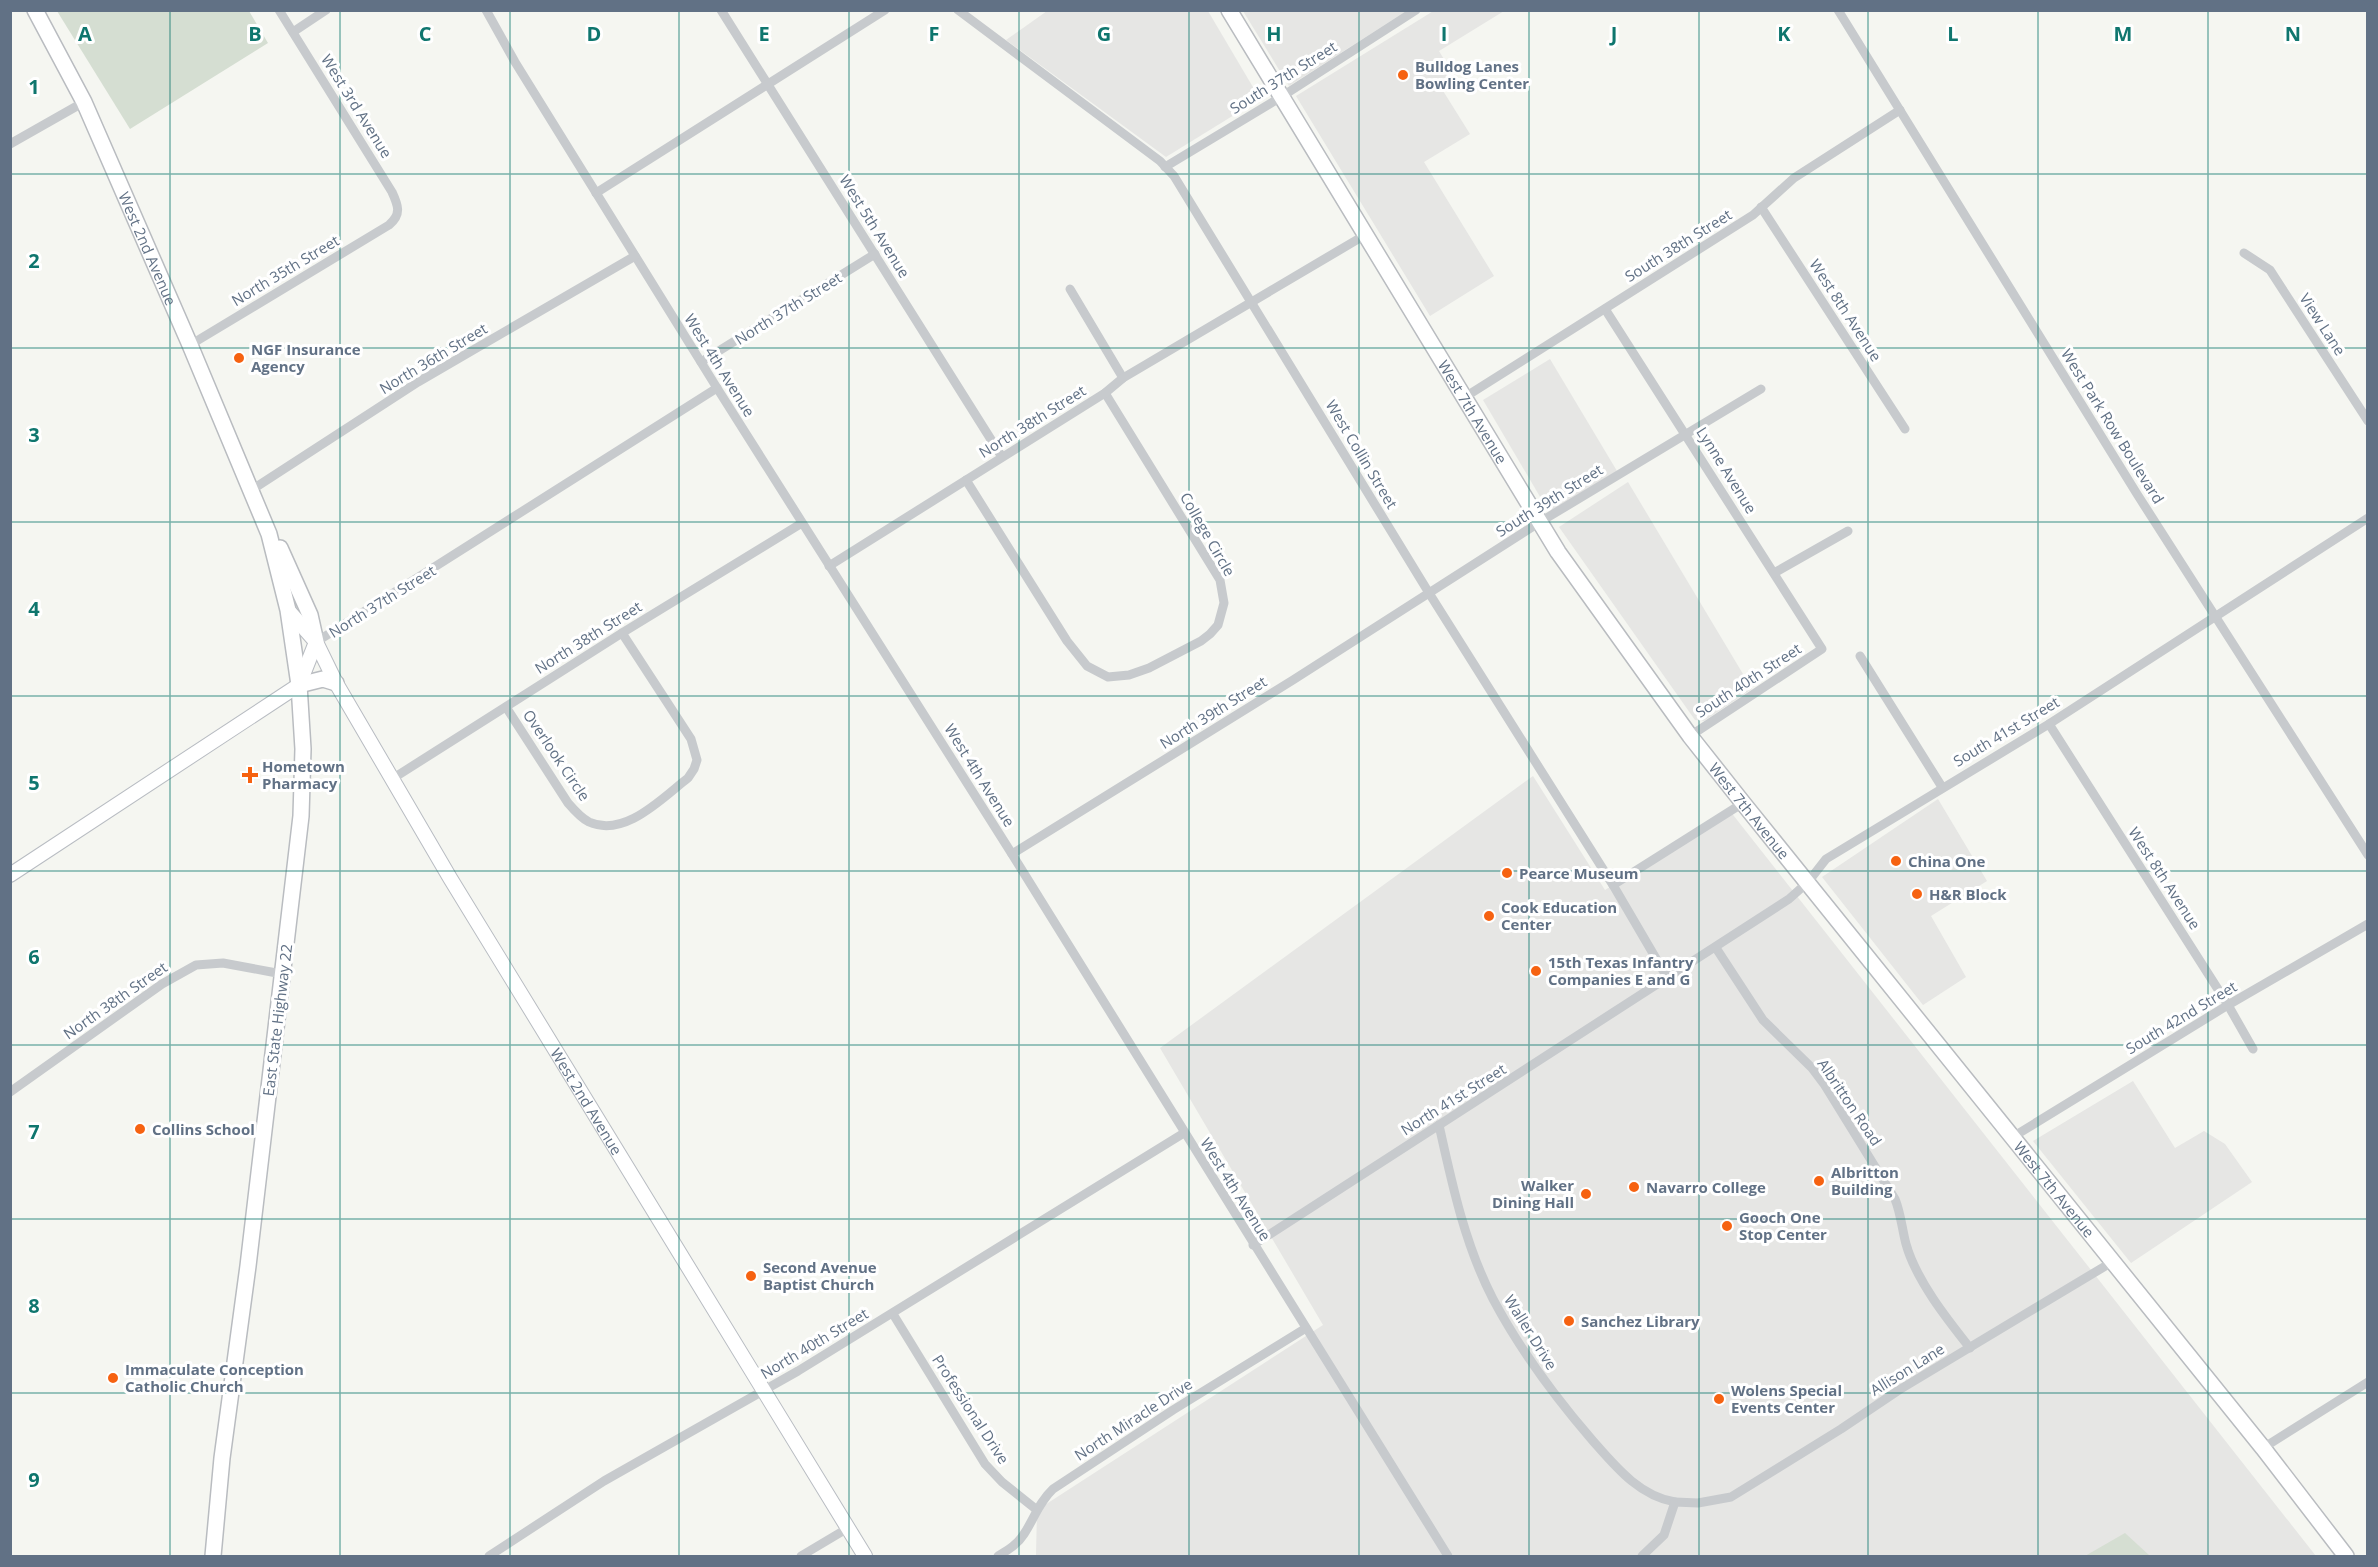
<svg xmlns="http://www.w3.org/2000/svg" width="2378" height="1567" font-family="'Open Sans',sans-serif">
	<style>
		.built { fill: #e6e6e4 }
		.green { fill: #d5ded2 }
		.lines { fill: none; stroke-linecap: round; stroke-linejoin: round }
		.secondary-casing { stroke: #b8bcc2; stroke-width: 16 }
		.primary-casing { stroke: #b9bcc0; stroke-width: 18 }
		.street { stroke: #c7cacd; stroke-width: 9 }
		.secondary { stroke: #fff; stroke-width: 14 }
		.primary { stroke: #fff; stroke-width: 15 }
		.grid { fill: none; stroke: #0f766e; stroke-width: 1.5; stroke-opacity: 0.55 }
		.poi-dot { fill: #f66211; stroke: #fff; stroke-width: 2 }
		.labels { text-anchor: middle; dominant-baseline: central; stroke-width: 6; stroke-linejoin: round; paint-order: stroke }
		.poi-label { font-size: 15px; font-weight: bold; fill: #617185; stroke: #fff; text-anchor: start }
		.street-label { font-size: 15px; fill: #617185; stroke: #fff }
		.grid-label { font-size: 20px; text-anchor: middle; font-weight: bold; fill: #0f766e; stroke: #fff; stroke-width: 6; stroke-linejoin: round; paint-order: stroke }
	</style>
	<rect width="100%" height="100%" fill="#f5f6f1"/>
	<g class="built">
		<path d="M 1408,10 L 1289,86 L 1243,11 Z"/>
		<path d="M 1435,10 L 1504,11 L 1439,51 L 1454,76 L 1440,86 L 1470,134 L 1424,162 L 1494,276 L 1430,316 L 1296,96 Z"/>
		<path d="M 1047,11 L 1208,11 L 1260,99 L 1166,157 L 1006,40 Z"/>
		<path d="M 1550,359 L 1617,471 L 1549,512 L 1483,400 Z"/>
		<path d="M 1628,482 L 1752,689 L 1704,721 L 1695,720 L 1559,527 Z"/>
		<path d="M 1533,776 L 1605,890 L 1730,811 L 2316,1556 L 1034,1556 L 1036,1555 L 1037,1510 L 1323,1325 L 1160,1048 Z"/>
		<path d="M 1938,799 L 1987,881 L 1931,916 L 1966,977 L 1923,1005 L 1822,877 Z"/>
		<path d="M 2133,1081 L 2175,1148 L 2204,1131 L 2225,1144 L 2252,1182 L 2131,1263 L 2033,1141 Z"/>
	</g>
	<g class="green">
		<path d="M 57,11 L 249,11 L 268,43 L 130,129 Z"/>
		<path d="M 2125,1533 L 2150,1556 L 2085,1556 Z"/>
	</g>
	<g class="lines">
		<defs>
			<g id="secondary">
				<path id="s1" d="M 288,610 L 316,642 L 336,683 L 450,878 L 865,1556"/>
				<path d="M 10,875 L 299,685 L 316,642"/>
			</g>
			<g id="primary">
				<path id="s2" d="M 35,10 L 84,102 L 190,345 L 269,534 L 288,610 L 299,685 L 303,749 L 301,816 L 248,1266 L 222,1458 L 213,1556"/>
				<path id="s3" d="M 1229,10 L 1558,552 L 1690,736 L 1743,803 L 2263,1448 L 2346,1556"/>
				<path d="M 280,548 L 310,615 L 316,642"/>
				<path d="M 299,685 L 323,679 L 336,683"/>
			</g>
		</defs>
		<use href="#secondary" class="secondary-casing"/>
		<use href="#primary" class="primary-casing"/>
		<g class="street">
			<path d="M 486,10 L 515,62 L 717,388 L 1012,854 L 1448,1556"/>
			<path d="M 721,10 L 1002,457"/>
			<path d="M 958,10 L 1160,161 L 1174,176 L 1429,593 L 1613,885 L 1668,979"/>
			<path d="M 1838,10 L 2137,494 L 2368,855"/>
			<path d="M 293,32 L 326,10"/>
			<path d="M 10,144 L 84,102"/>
			<path d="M 1165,167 L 1281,97 L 1416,10"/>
			<path d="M 596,193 L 885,10"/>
			<path d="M 1761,207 L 1905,429"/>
			<path d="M 2244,253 L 2270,270 L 2368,421"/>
			<path d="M 1070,289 L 1123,378"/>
			<path d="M 1605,309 L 1822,649 L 1690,736"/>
			<path d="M 190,345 L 389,225 C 402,214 398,205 392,192 L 279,10"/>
			<path d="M 701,362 L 875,254"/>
			<path d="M 1465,397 L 1753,215 L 1794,178 L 1900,110"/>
			<path d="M 966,480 L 1067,641 L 1087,666 L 1108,677 L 1129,675 L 1149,668 L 1201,641 L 1210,634 L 1218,625 L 1224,603 L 1220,580 L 1105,393"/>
			<path d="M 250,491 L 418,382 L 635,256"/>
			<path d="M 829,566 L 1105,393 L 1123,378 L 1365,235"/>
			<path d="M 1774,573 L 1848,531"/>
			<path d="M 316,642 L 717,388"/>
			<path d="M 1860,656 L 1942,787"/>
			<path d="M 506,707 L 568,803 C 574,810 581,818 589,822 C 625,838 662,798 688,778 L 694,769 L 697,760 L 691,739 L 622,633"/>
			<path d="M 2049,724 L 2228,1005 L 2253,1049"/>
			<path d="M 392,779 L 622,633 L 802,523"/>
			<path d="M 1012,854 L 1293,680 L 1540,522 L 1761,389"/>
			<path d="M 1613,885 L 1743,803"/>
			<path d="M 1716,948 L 1763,1020 L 1812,1068 L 1824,1084 L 1895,1199 C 1901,1214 1902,1229 1906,1244 C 1916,1280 1947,1319 1970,1348"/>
			<path d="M 10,1092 L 162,984 L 196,965 L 223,963 L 282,974"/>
			<path d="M 1439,1125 C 1452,1184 1465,1245 1493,1299 C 1520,1350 1555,1397 1593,1441 C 1615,1466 1639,1496 1675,1502"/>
			<path d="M 2011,1138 L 2228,1005 L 2368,924"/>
			<path d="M 1253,1245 L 1789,899 L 1808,882 L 1826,859 L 2049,724 L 2368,518"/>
			<path d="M 893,1314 L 985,1464 L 1002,1482 L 1037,1510"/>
			<path d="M 2263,1448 L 2368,1382"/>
			<path d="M 489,1556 L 604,1481 L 798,1371 L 1184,1133"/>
			<path d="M 801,1556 L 848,1528"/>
			<path d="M 998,1556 C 1008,1550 1017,1545 1024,1534 C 1034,1519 1039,1502 1053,1489 L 1173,1410 L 1306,1328"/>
			<path d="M 1642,1556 L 1664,1535 L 1675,1502 L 1698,1503 L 1731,1497 L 1841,1429 L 1899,1390 L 2112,1262"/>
		</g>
		<use href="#secondary" class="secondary"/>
		<use href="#primary" class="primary"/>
	</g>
	<path class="grid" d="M 170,10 L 170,1556M 340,10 L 340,1556M 510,10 L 510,1556M 679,10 L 679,1556M 849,10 L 849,1556M 1019,10 L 1019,1556M 1189,10 L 1189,1556M 1359,10 L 1359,1556M 1529,10 L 1529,1556M 1699,10 L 1699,1556M 1868,10 L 1868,1556M 2038,10 L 2038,1556M 2208,10 L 2208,1556M 10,174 L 2368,174M 10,348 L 2368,348M 10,522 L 2368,522M 10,696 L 2368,696M 10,871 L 2368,871M 10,1045 L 2368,1045M 10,1219 L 2368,1219M 10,1393 L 2368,1393"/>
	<g class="poi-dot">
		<circle cx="1403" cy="75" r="6"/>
		<circle cx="239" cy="358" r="6"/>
		<path d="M247 766h6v6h6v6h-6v6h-6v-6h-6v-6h6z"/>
		<circle cx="1896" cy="861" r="6"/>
		<circle cx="1507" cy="873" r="6"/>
		<circle cx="1917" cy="894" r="6"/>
		<circle cx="1489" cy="916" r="6"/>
		<circle cx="1536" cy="971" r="6"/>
		<circle cx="140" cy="1129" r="6"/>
		<circle cx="1819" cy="1181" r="6"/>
		<circle cx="1634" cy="1187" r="6"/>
		<circle cx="1586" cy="1194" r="6"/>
		<circle cx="1727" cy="1226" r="6"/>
		<circle cx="751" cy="1276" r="6"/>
		<circle cx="1569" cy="1321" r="6"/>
		<circle cx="113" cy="1378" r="6"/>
		<circle cx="1719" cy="1399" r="6"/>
	</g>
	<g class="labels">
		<g class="poi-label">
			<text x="1415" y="66">Bulldog Lanes<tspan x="1415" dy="17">Bowling Center</tspan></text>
			<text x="251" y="349">NGF Insurance<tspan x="251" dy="17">Agency</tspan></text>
			<text x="262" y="766">Hometown<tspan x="262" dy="17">Pharmacy</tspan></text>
			<text x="1908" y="861">China One</text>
			<text x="1519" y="873">Pearce Museum</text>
			<text x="1929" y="894">H&amp;R Block</text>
			<text x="1501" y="907">Cook Education<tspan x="1501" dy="17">Center</tspan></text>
			<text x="1548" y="962">15th Texas Infantry<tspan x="1548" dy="17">Companies E and G</tspan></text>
			<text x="152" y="1129">Collins School</text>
			<text x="1831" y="1172">Albritton<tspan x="1831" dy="17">Building</tspan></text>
			<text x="1574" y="1185" text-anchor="end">Walker<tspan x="1574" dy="17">Dining Hall</tspan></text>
			<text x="1646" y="1187">Navarro College</text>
			<text x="1739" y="1217">Gooch One<tspan x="1739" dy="17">Stop Center</tspan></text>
			<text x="763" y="1267">Second Avenue<tspan x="763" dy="17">Baptist Church</tspan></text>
			<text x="1581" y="1321">Sanchez Library</text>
			<text x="125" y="1369">Immaculate Conception<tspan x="125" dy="17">Catholic Church</tspan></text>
			<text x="1731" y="1390">Wolens Special<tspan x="1731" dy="17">Events Center</tspan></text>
		</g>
		<g class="street-label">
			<text transform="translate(1283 77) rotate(-32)">South 37th Street</text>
			<text transform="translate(357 106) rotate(58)">West 3rd Avenue</text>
			<text transform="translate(875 226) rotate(58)">West 5th Avenue</text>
			<text transform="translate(1678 245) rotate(-32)">South 38th Street</text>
			<text stroke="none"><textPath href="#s2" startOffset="264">West 2nd Avenue</textPath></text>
			<text transform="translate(285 270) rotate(-31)">North 35th Street</text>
			<text transform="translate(788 308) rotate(-32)">North 37th Street</text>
			<text transform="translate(1846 310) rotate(57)">West 8th Avenue</text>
			<text transform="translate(2323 324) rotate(57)">View Lane</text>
			<text transform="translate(433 358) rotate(-31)">North 36th Street</text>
			<text transform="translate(720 365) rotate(58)">West 4th Avenue</text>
			<text stroke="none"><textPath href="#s3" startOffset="470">West 7th Avenue</textPath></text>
			<text transform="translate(1032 421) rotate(-32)">North 38th Street</text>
			<text transform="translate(2113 426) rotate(58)">West Park Row Boulevard</text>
			<text transform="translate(1362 454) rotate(59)">West Collin Street</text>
			<text transform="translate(1727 470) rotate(58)">Lynne Avenue</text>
			<text transform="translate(1549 500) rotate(-32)">South 39th Street</text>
			<text transform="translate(1208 534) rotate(60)">College Circle</text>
			<text transform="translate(382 601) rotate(-32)">North 37th Street</text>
			<text transform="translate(588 637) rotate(-32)">North 38th Street</text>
			<text transform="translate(1748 680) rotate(-33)">South 40th Street</text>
			<text transform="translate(1213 712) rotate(-32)">North 39th Street</text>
			<text transform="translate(2006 731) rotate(-31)">South 41st Street</text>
			<text transform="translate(557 755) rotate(56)">Overlook Circle</text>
			<text transform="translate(980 775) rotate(58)">West 4th Avenue</text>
			<text stroke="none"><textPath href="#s3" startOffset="956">West 7th Avenue</textPath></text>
			<text transform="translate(2165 878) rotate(57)">West 8th Avenue</text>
			<text transform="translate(115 1000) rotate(-35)">North 38th Street</text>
			<text transform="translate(2181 1017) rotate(-31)">South 42nd Street</text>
			<text transform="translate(277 1020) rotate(-83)">East State Highway 22</text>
			<text transform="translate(1453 1099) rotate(-32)">North 41st Street</text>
			<text stroke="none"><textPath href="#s1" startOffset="576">West 2nd Avenue</textPath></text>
			<text transform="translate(1850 1102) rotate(56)">Albritton Road</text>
			<text transform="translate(1236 1189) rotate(58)">West 4th Avenue</text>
			<text stroke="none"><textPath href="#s3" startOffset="1442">West 7th Avenue</textPath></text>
			<text transform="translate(1531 1332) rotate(58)">Waller Drive</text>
			<text transform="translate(814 1343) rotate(-31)">North 40th Street</text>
			<text transform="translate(1907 1369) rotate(-32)">Allison Lane</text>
			<text transform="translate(971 1409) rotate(57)">Professional Drive</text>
			<text transform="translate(1133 1419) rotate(-33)">North Miracle Drive</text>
		</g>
	</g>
	<g class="grid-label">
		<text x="85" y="41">A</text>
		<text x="255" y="41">B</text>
		<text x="425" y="41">C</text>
		<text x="594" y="41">D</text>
		<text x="764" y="41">E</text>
		<text x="934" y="41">F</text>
		<text x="1104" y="41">G</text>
		<text x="1274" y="41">H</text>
		<text x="1444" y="41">I</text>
		<text x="1614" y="41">J</text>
		<text x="1784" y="41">K</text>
		<text x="1953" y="41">L</text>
		<text x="2123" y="41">M</text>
		<text x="2293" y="41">N</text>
		<text x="34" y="94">1</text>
		<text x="34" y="268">2</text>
		<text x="34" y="442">3</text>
		<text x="34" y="616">4</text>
		<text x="34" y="790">5</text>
		<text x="34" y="964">6</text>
		<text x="34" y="1139">7</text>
		<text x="34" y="1313">8</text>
		<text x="34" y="1487">9</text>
	</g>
	<rect width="2378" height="1567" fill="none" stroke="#617185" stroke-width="24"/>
</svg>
